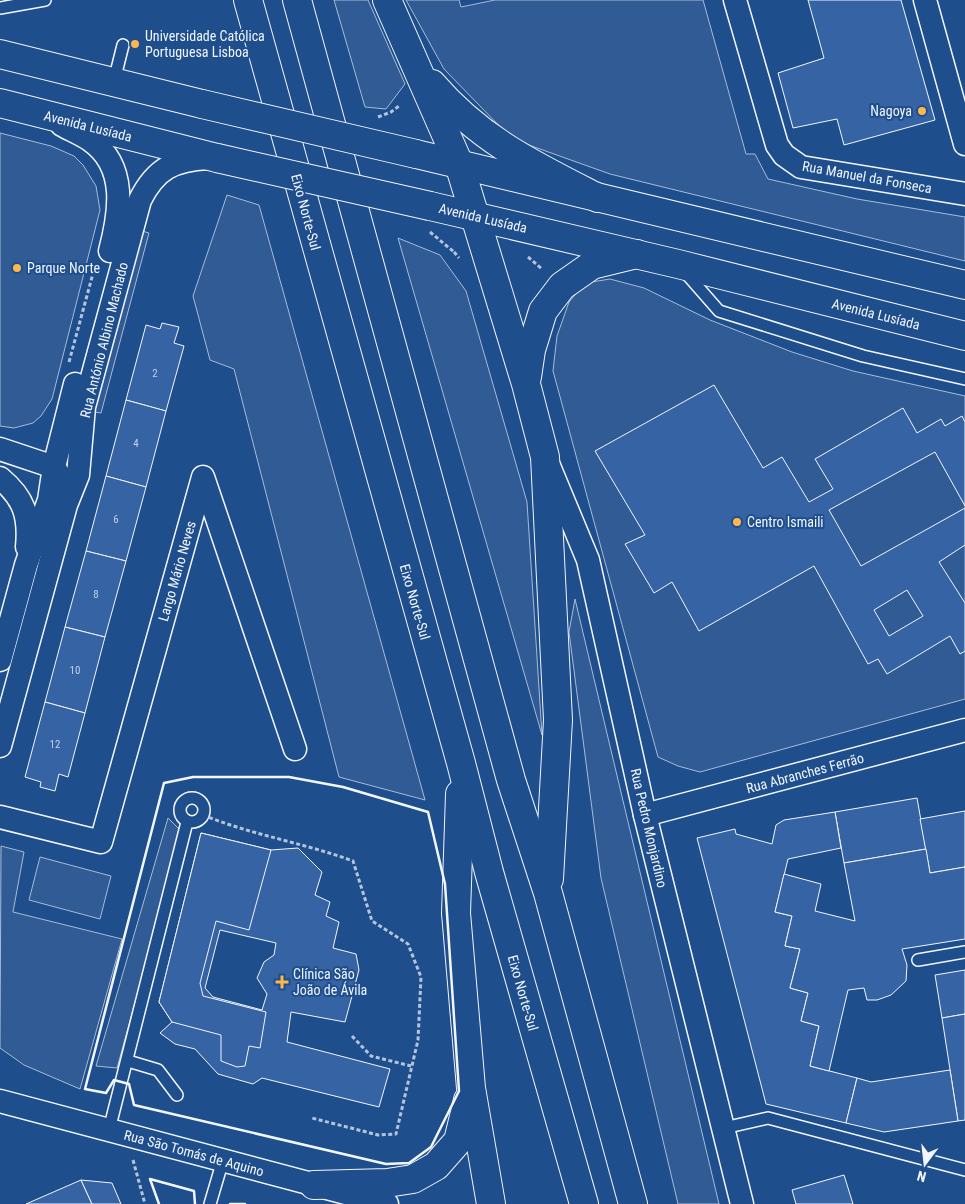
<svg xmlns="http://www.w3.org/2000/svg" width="965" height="1204" font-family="'Roboto Condensed',sans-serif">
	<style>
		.built { fill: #305b95; stroke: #a8bbd7 }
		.building { fill: #3563a3; stroke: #f2f6ff; fill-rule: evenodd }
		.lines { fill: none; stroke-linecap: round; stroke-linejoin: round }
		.service-casing { stroke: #f2f6ff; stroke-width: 14 }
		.minor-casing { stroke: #f2f6ff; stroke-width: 25 }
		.primary-casing { stroke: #f2f6ff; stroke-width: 30 }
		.trunk-casing { stroke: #f2f6ff; stroke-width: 30 }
		.path { stroke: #b3c4dc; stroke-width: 3; stroke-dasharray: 4 2.5; stroke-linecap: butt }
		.service { stroke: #1f4e8c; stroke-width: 11 }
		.minor { stroke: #1f4e8c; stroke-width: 22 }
		.primary { stroke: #1f4e8c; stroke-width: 28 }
		.trunk { stroke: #1f4e8c; stroke-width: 28 }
		.primary-bridge-casing { stroke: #f2f6ff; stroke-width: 30; stroke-linecap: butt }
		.path-bridge { stroke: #b3c4dc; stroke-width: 3; stroke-dasharray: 4 2.5; stroke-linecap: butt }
		.primary-bridge { stroke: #1f4e8c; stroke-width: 28 }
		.wall { stroke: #f2f6ff; stroke-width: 2.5 }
		.poi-dot { fill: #ffb74d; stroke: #1f4e8c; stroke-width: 2 }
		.labels { text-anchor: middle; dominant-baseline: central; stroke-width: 4; stroke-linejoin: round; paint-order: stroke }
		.number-label { font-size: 11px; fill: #c3d1e8 }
		.poi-label { font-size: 14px; fill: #f2f6ff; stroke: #1f4e8c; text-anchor: start }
		.street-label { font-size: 14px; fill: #f2f6ff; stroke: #1f4e8c }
	</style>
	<rect width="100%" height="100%" fill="#1f4e8c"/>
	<g class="built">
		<path d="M 334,0 L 368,0 L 405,84 L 386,109 L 365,107 Z"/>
		<path d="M 406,0 L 459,0 L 461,7 L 495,0 L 703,0 L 746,154 L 755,154 L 768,179 L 857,199 L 965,217 L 965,261 L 610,174 L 512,139 L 444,69 Z"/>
		<path d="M 0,133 L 51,146 L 74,156 L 83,165 L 96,186 L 100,210 L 52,399 L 41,416 L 33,423 L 14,428 L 0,426 Z"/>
		<path d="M 227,195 L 259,205 L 425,800 L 339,777 L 234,369 L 210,360 L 193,296 Z"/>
		<path d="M 142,231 L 149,233 L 101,413 L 94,412 Z"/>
		<path d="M 398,238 L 440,255 L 466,291 L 527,502 L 542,735 Z"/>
		<path d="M 610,279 L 644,288 L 710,320 L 792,352 L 853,371 L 965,396 L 965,699 L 700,772 L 678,766 L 658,757 L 553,371 L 557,336 L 569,302 L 585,283 Z"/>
		<path d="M 575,599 L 719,1204 L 678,1204 L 601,878 L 569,632 Z"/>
		<path d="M 168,818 L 182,832 L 117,1068 L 96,1066 Z"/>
		<path d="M 1,846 L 24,852 L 13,912 L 122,939 L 80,1089 L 24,1065 L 0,1048 Z"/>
		<path d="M 40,857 L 111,876 L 100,919 L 29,900 Z"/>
	</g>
	<g class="building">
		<path d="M 808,0 L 901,0 L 935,120 L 844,145 L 837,119 L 793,128 L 778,73 L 824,58 Z"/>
		<path d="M 162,323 L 179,327 L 174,343 L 184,346 L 166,411 L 126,400 L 146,325 L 160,329 Z"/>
		<path d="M 714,385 L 763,468 L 782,457 L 809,502 L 833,489 L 815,459 L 903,408 L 917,433 L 941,419 L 945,426 L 962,416 L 965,422 L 965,506 L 935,452 L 829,510 L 861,566 L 965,508 L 965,545 L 939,562 L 965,603 L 965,651 L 960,654 L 950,636 L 887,674 L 878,659 L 868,664 L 814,566 L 699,631 L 672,582 L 654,593 L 625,544 L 645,535 L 595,451 ZM 907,590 L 923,616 L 889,636 L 874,610 Z"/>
		<path d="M 126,400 L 166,411 L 146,487 L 106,476 Z"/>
		<path d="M 106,476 L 146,487 L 126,561 L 86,551 Z"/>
		<path d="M 86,551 L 126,561 L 105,637 L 65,627 Z"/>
		<path d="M 65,627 L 105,637 L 85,713 L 45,702 Z"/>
		<path d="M 45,702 L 85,713 L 68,777 L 59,774 L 55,791 L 40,787 L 41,782 L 25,777 Z"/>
		<path d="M 917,798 L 926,849 L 844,863 L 835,812 Z"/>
		<path d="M 965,811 L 965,867 L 930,873 L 920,819 Z"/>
		<path d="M 835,812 L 841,848 L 788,859 L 775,912 L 792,916 L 785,946 L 800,949 L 790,988 L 808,993 L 801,1021 L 819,1026 L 810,1066 L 857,1078 L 846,1123 L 766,1104 L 697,838 L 735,829 L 736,834 L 772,844 L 776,825 L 784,820 Z"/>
		<path d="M 201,833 L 271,850 L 298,848 L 322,872 L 315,895 L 330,902 L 326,916 L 339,922 L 333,948 L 356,954 L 359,970 L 345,1022 L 291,1012 L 287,1042 L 390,1069 L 379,1107 L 262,1078 L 253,1084 L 218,1074 L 195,1049 L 175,1044 L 160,1033 L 172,1022 L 159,1002 ZM 220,930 L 276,943 L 274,955 L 264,962 L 257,978 L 267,994 L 262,1010 L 213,997 L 205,988 Z"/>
		<path d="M 201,833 L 271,850 L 249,930 L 216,921 L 200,983 L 203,996 L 266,1012 L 260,1048 L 249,1046 L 245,1066 L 237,1067 L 221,1061 L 221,1035 L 172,1022 L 159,1002 Z"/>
		<path d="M 926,849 L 930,873 L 965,867 L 965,939 L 902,949 L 907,965 L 906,981 L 891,995 L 877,1000 L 867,1000 L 864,988 L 848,990 L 829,1071 L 810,1066 L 819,1026 L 801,1021 L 808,993 L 790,988 L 800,949 L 785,946 L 792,916 L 775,912 L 784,874 L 821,884 L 815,911 L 855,921 L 844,863 Z"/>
		<path d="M 965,970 L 965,1014 L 942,1018 L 935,975 Z"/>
		<path d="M 965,1014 L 965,1120 L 958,1121 L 942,1018 Z"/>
		<path d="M 950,1070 L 958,1121 L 884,1132 L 846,1123 L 857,1078 L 871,1082 Z"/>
		<path d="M 844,1175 L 853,1204 L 796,1204 L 792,1190 Z"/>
		<path d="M 81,1180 L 92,1204 L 26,1204 Z"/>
		<path d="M 81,1180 L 112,1183 L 121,1204 L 92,1204 Z"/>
	</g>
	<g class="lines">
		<defs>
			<g id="service">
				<path d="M 0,8 L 45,0"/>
				<path d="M 114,81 L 123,45"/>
				<path d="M 684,271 L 719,311 L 863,356 L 965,379"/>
				<circle cx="192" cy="810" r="12"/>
				<path d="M 918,960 L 965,952"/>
				<path d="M 128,1061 L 158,1070 L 177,1095"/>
				<path d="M 724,1128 L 768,1118 L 965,1170"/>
				<path d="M 109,1130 L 187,822"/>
				<path d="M 210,1204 L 223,1160"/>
			</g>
			<g id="minor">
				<path d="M 735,0 L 777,145 L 784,155 L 801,167 L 965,194"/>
				<path d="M 925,0 L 965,144"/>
				<path d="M 62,125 C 71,130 81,134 90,140 C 128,166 120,213 110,251"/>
				<path d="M 0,449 L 54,467 L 62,479"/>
				<path d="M 549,466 L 588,560 L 645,815 L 742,1204"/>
				<path d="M 0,478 C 24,498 30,516 27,547"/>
				<path d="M 0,660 L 26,565 L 49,500 L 54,467 L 75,384"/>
				<path d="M 0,746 L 66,505 L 78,475 L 84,407 L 140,200 C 156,168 174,160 208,158"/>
				<path d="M 645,815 L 965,730"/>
				<path d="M 0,817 L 101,842 L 203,477 L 295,749"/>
				<path d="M 0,1101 L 387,1204"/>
			</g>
			<g id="primary">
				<path d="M 0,54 L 202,104"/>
				<path d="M 0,103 L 217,158"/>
				<path d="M 416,154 L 965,285"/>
				<path d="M 430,206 L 678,264 L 965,336"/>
			</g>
			<g id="trunk">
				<path d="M 248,0 L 461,763 L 489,872 L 584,1204"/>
				<path d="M 297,0 L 511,780 L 548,893 L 633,1204"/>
				<path d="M 387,0 L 459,164 L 526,384 L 545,457 L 558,720 L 549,879"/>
				<path d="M 432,84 C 480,140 533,165 598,198"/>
				<path d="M 527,377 L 531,350 L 543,311 L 562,286 L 592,265 L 637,254"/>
				<path d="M 460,794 L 456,913 L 471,1088 L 491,1204"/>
				<path d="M 314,1185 L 387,1183 L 413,1179 L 436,1166 L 458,1141 L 468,1100"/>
			</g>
		</defs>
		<use href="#service" class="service-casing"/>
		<use href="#minor" class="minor-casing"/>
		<use href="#primary" class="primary-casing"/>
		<use href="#trunk" class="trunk-casing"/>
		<g class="path">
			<path d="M 378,117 L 391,112 L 399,106"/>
			<path d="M 454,252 L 459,258"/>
			<path d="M 528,257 L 542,269"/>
			<path d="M 69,362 L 95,266"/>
			<path d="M 203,815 C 252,835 304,843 353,861 L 372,921 L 408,944 L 421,977 L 418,1040 L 396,1134 L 378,1135 L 312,1118"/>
			<path d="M 352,1036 L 371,1056 L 411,1066"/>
			<path d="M 133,1160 L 145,1204"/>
		</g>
		<use href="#service" class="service"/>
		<use href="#minor" class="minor"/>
		<use href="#primary" class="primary"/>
		<use href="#trunk" class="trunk"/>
		<defs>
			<g id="primary-bridge">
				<path d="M 202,104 L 416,154"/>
				<path d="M 217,158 L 430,206"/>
			</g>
		</defs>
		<use href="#primary-bridge" class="primary-bridge-casing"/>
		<path class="path-bridge" d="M 430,232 L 454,252"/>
		<use href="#primary-bridge" class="primary-bridge"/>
		<g class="wall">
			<path d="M 193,777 L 289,777 L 343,787 L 428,812 L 445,884 L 459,1091 L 431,1147 L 409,1163 L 386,1164 L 134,1105 L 129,1084 L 114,1080 L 106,1093 L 85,1089 L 164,783 Z"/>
			<path d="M 159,1204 L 150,1179 L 194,1191 L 195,1204"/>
			<path d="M 230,1204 L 245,1204"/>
		</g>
	</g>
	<g class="poi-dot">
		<circle cx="135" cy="44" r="5"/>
		<circle cx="922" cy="111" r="5"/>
		<circle cx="17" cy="268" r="5"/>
		<circle cx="737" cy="522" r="5"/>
		<path d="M279.5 974.5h5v5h5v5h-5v5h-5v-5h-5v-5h5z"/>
	</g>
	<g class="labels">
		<g class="number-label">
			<text x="155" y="373">2</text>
			<text x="136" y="443">4</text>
			<text x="116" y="519">6</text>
			<text x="96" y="594">8</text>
			<text x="75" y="670">10</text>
			<text x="55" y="744">12</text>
		</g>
		<g class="poi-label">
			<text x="145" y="36">Universidade Católica<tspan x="145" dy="16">Portuguesa Lisboa</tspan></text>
			<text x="912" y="111" text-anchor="end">Nagoya</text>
			<text x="27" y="268">Parque Norte</text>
			<text x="747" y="522">Centro Ismaili</text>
			<text x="293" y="974">Clínica São<tspan x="293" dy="16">João de Ávila</tspan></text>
		</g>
		<g class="street-label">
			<text transform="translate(88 126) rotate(14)">Avenida Lusíada</text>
			<text transform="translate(867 177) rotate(10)">Rua Manuel da Fonseca</text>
			<text transform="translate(306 212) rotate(75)">Eixo Norte-Sul</text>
			<text transform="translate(483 218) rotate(13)">Avenida Lusíada</text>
			<text transform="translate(876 314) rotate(14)">Avenida Lusíada</text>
			<text transform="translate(104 340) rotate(-76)">Rua António Albino Machado</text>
			<text transform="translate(177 571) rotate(-74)">Largo Mário Neves</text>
			<text transform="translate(415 602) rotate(74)">Eixo Norte-Sul</text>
			<text transform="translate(805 773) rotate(-15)">Rua Abranches Ferrão</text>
			<text transform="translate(649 828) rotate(77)">Rua Pedro Monjardino</text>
			<text transform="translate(523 993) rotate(74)">Eixo Norte-Sul</text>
			<text transform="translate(194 1153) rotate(15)">Rua São Tomás de Aquino</text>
		</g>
	</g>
	<g transform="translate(925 1164) rotate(195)" stroke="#1f4e8c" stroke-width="4" paint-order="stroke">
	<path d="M0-4L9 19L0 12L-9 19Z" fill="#f2f6ff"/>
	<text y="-8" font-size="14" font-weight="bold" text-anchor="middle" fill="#f2f6ff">N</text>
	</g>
</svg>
